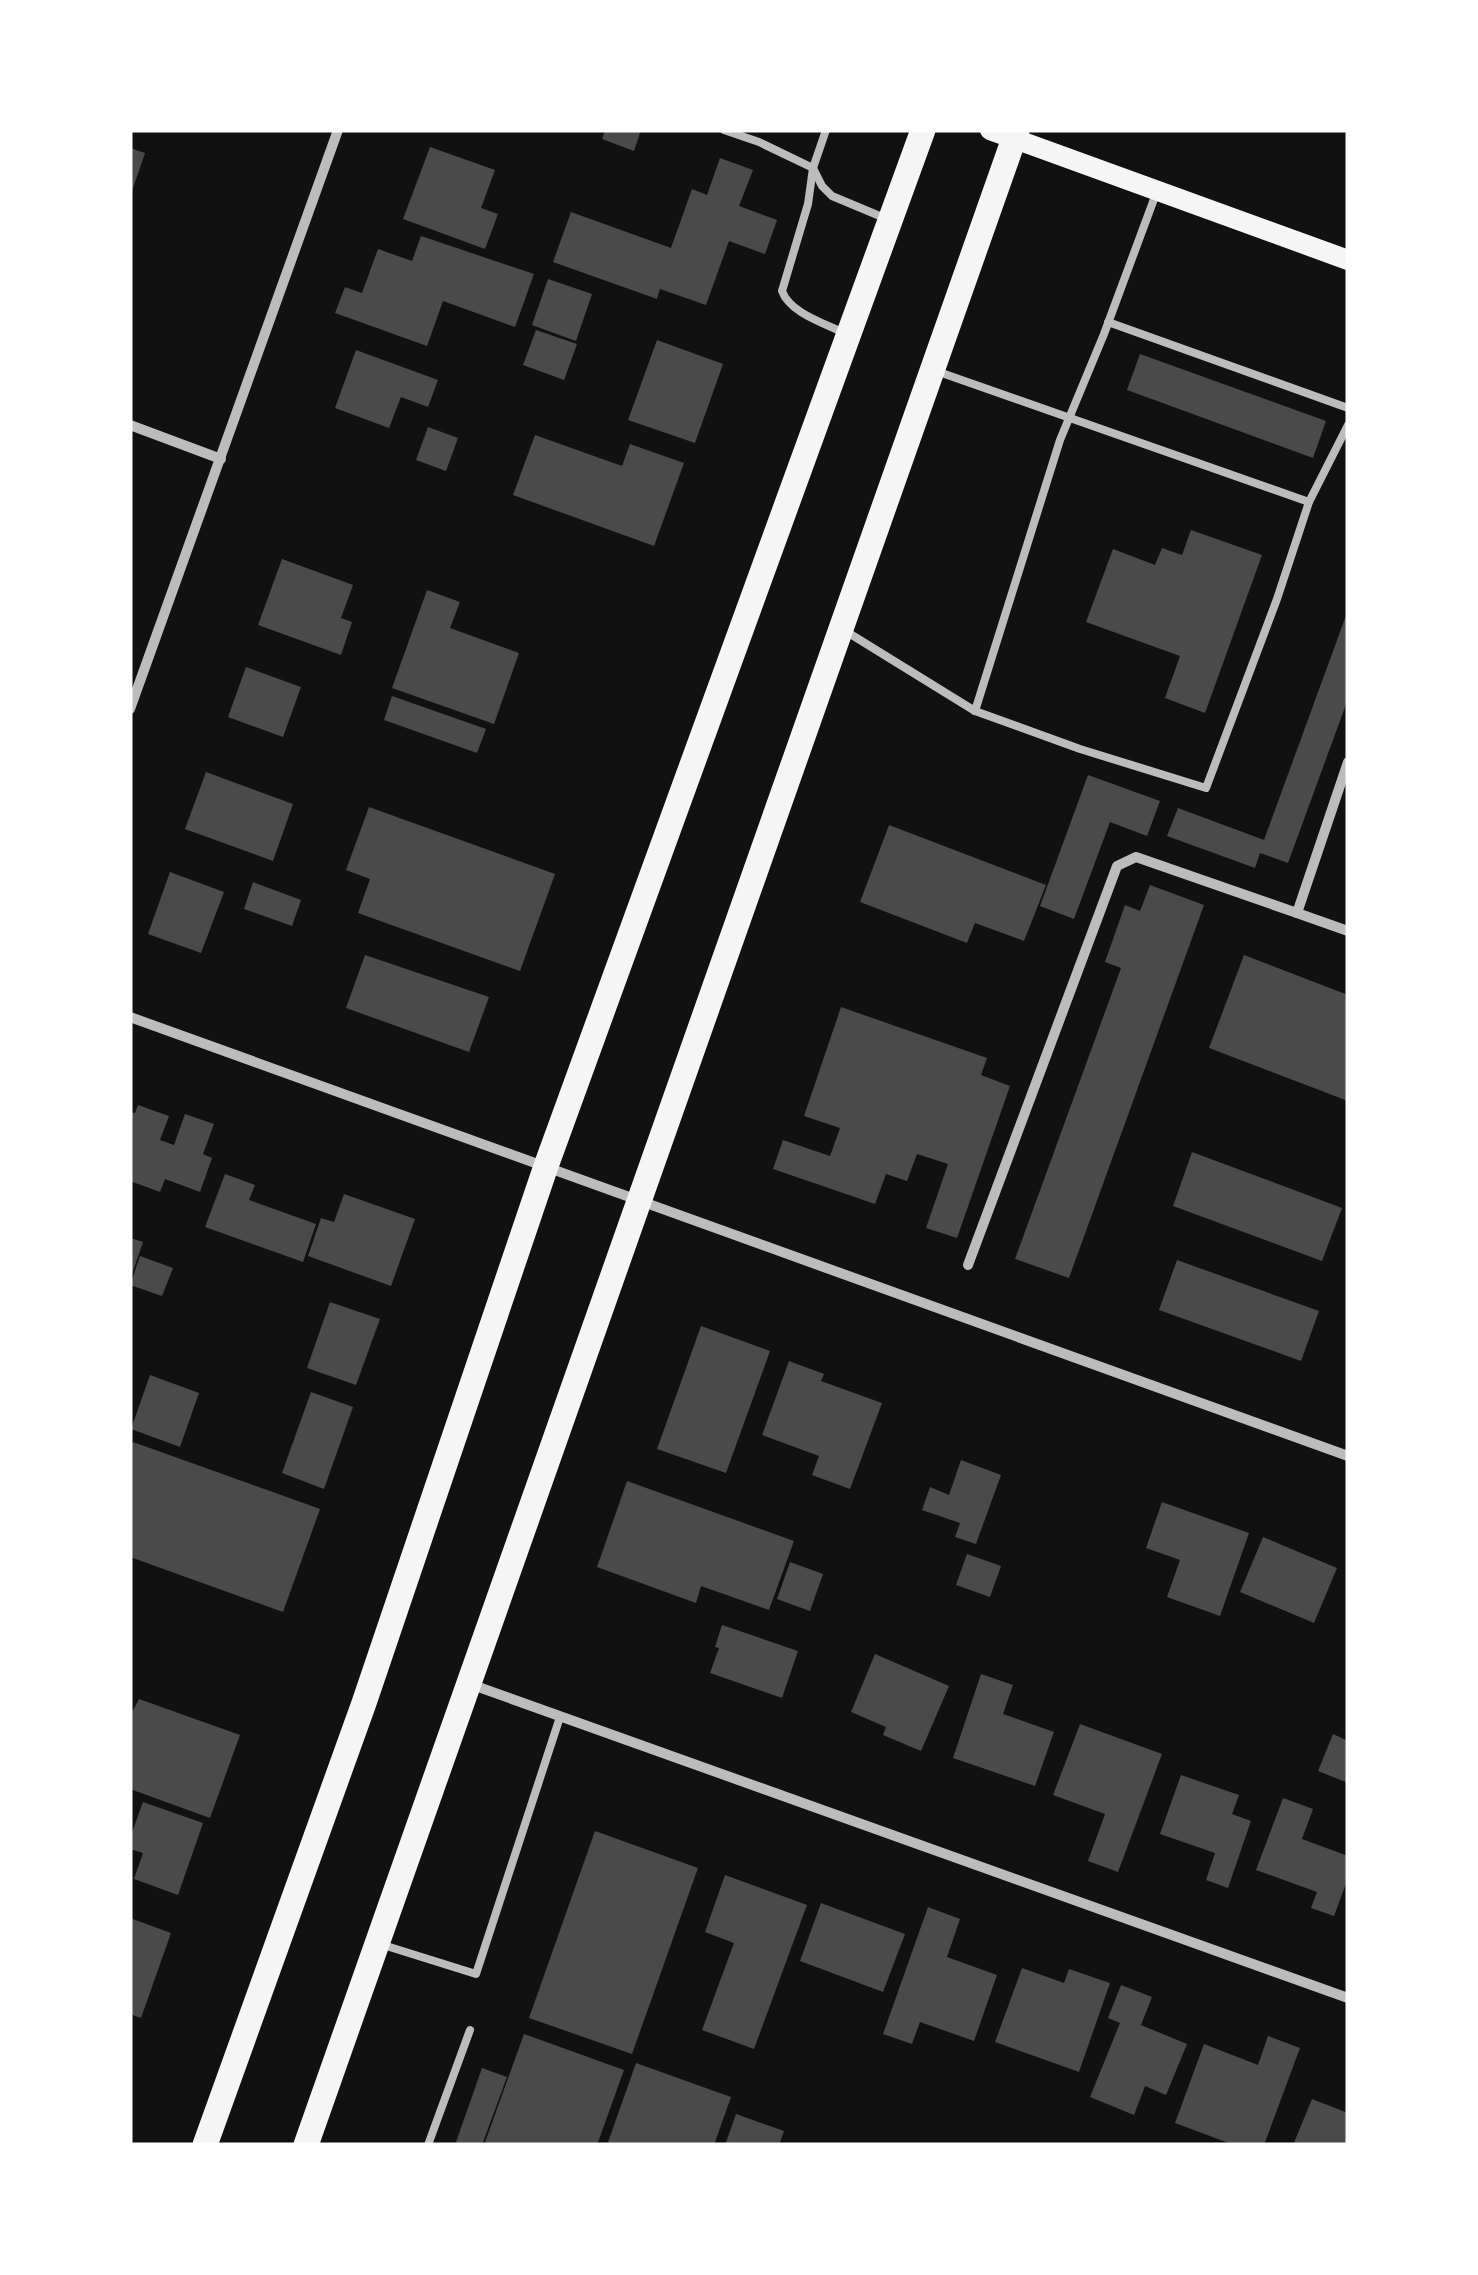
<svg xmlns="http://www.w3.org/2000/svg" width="1478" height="2275" font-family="Cabin,sans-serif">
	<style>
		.building { fill: #4a4a4a }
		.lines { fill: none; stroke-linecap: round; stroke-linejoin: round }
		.service { stroke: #bcbcbc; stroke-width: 8 }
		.minor { stroke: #bcbcbc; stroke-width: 10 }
		.secondary { stroke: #f5f5f5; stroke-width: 20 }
		.primary { stroke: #f5f5f5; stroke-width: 25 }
	</style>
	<rect width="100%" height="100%" fill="#111"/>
	<g class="building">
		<path d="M 605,130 L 641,130 L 634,151 L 602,139 Z"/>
		<path d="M 430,147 L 495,170 L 481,208 L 498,214 L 485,249 L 403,219 Z"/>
		<path d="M 130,148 L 145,153 L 131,194 L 130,194 Z"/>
		<path d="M 720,158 L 753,170 L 739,206 L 777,220 L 765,254 L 729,241 L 706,305 L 660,289 L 657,299 L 553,262 L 571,212 L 671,248 L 692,189 L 707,195 Z"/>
		<path d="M 421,236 L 534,274 L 515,327 L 443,301 L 427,346 L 335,313 L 345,287 L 362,293 L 378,249 L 412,261 Z"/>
		<path d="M 548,279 L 592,294 L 576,341 L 532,325 Z"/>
		<path d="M 536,330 L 577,344 L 564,380 L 523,365 Z"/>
		<path d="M 657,340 L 723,364 L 695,443 L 628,420 Z"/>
		<path d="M 356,350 L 438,380 L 428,407 L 401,397 L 389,428 L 335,408 Z"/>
		<path d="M 1140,354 L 1326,421 L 1313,458 L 1127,390 Z"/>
		<path d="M 428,427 L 458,438 L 446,471 L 416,460 Z"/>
		<path d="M 535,435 L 622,466 L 630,444 L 684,463 L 654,546 L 513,495 Z"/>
		<path d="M 1191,530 L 1262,555 L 1205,713 L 1165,698 L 1180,656 L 1086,622 L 1113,549 L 1155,565 L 1162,548 L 1182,555 Z"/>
		<path d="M 282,559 L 353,585 L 341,618 L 352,622 L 341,655 L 258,625 Z"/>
		<path d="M 427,590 L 460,602 L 450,628 L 519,653 L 494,724 L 392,688 Z"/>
		<path d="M 1348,610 L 1348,699 L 1288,863 L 1260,853 L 1255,868 L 1167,836 L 1178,808 L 1264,840 Z"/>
		<path d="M 246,667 L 301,687 L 283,737 L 228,717 Z"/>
		<path d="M 392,696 L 486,729 L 477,753 L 384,720 Z"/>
		<path d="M 206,772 L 293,804 L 273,861 L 185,829 Z"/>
		<path d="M 1088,775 L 1160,801 L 1147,836 L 1110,822 L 1074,919 L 1040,906 Z"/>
		<path d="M 369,807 L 555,874 L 520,971 L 358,913 L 370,879 L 346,870 Z"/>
		<path d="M 889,825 L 1046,885 L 1024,941 L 975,923 L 967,943 L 860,902 Z"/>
		<path d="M 170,872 L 224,892 L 201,953 L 148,934 Z"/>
		<path d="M 253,882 L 301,900 L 292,926 L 244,909 Z"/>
		<path d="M 1150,885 L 1204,905 L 1069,1278 L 1015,1259 L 1121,968 L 1105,962 L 1125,905 L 1140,911 Z"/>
		<path d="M 365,955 L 489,997 L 469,1052 L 346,1008 Z"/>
		<path d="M 1244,955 L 1348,995 L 1348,1101 L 1209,1048 Z"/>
		<path d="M 841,1007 L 987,1058 L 981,1075 L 1010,1086 L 957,1238 L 926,1228 L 948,1164 L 917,1154 L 907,1181 L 886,1174 L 875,1204 L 773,1169 L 783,1140 L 830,1156 L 840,1128 L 804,1116 Z"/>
		<path d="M 138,1105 L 169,1116 L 160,1140 L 174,1145 L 185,1114 L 214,1124 L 203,1154 L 212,1158 L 200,1192 L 165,1179 L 160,1192 L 130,1181 L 130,1112 L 135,1113 Z"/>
		<path d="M 1192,1152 L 1342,1208 L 1322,1261 L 1173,1206 Z"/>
		<path d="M 225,1174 L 255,1185 L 249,1200 L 316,1224 L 303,1262 L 205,1227 Z"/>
		<path d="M 344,1194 L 415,1219 L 391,1286 L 308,1256 L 321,1218 L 334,1222 Z"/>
		<path d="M 130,1238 L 143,1242 L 131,1277 L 130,1276 Z"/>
		<path d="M 140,1256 L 173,1268 L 162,1296 L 130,1285 Z"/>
		<path d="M 1177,1260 L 1319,1311 L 1301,1361 L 1159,1310 Z"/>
		<path d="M 330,1302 L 380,1319 L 356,1385 L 307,1368 Z"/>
		<path d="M 701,1326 L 770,1351 L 726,1473 L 657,1449 Z"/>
		<path d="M 789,1361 L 824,1374 L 821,1381 L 882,1403 L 850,1489 L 812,1475 L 819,1456 L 762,1435 Z"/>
		<path d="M 150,1375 L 199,1393 L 180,1447 L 131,1429 Z"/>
		<path d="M 311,1392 L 353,1407 L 324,1489 L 282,1473 Z"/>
		<path d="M 133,1442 L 320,1509 L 283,1612 L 130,1557 L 130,1449 Z"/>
		<path d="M 961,1460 L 1001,1475 L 976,1544 L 955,1537 L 960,1523 L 922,1510 L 930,1487 L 949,1495 Z"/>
		<path d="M 627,1481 L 794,1541 L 769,1610 L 701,1586 L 696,1603 L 597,1567 Z"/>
		<path d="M 1162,1502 L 1249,1533 L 1220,1616 L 1167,1597 L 1180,1560 L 1146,1548 Z"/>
		<path d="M 1263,1537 L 1337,1568 L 1314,1623 L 1240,1592 Z"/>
		<path d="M 967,1554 L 1001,1566 L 990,1597 L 956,1585 Z"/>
		<path d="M 790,1562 L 823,1574 L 810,1611 L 777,1599 Z"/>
		<path d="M 722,1625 L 798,1651 L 782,1698 L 710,1673 L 719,1648 L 715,1647 Z"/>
		<path d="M 875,1654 L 949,1686 L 921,1751 L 883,1735 L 886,1727 L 851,1712 Z"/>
		<path d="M 981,1674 L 1013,1685 L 1003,1714 L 1054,1732 L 1035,1786 L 953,1758 Z"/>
		<path d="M 139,1699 L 240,1735 L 210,1818 L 130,1789 L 130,1716 Z"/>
		<path d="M 1080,1724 L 1162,1754 L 1118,1872 L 1088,1861 L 1105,1814 L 1053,1795 Z"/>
		<path d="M 1333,1734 L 1348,1741 L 1348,1783 L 1318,1771 Z"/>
		<path d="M 1181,1775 L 1239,1795 L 1232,1814 L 1251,1821 L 1228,1888 L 1206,1880 L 1215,1853 L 1160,1834 Z"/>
		<path d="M 1283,1798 L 1313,1809 L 1302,1839 L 1348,1856 L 1348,1878 L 1334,1916 L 1311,1908 L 1317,1892 L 1256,1870 Z"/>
		<path d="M 143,1802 L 203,1823 L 178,1895 L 134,1879 L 143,1853 L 130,1849 L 130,1838 Z"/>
		<path d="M 595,1831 L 698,1868 L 632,2054 L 529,2018 Z"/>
		<path d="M 725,1875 L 807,1905 L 754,2049 L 702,2030 L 734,1943 L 705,1932 Z"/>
		<path d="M 821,1903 L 905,1934 L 883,1992 L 800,1961 Z"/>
		<path d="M 928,1907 L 960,1919 L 947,1957 L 997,1975 L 974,2041 L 920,2022 L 912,2044 L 883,2034 Z"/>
		<path d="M 130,1918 L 171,1933 L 141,2018 L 130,2014 Z"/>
		<path d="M 1022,1968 L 1064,1983 L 1069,1969 L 1110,1983 L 1079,2072 L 995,2042 Z"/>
		<path d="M 1121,1985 L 1152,1997 L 1141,2025 L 1187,2044 L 1166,2095 L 1145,2086 L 1134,2115 L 1090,2097 L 1120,2023 L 1108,2018 Z"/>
		<path d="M 524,2034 L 624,2070 L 597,2145 L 484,2145 Z"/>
		<path d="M 1268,2036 L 1300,2048 L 1264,2145 L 1234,2145 L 1175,2123 L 1204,2044 L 1258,2065 Z"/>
		<path d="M 636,2063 L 731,2097 L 714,2145 L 607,2145 Z"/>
		<path d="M 482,2068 L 507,2077 L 482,2145 L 455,2145 Z"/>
		<path d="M 1312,2099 L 1348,2113 L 1348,2145 L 1293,2145 Z"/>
		<path d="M 736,2114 L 784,2131 L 779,2145 L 725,2145 Z"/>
	</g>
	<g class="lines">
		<g class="service">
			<path d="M 724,130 L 759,142 L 813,168 L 822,186 L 832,196 L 887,219"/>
			<path d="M 826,130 L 813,168 L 808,204 L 782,291 C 790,313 824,323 844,333"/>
			<path d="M 1157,191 L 1104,334 L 1060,440 L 975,711 L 1080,749 L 1206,788 L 1277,599 L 1309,502 L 1348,425"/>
			<path d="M 1108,322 L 1348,408"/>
			<path d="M 936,371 L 1309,502"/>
			<path d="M 847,632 L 975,711"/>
			<path d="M 380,1944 L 476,1974 L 560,1717"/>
			<path d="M 428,2145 L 470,2030"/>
		</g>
		<g class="minor">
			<path d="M 130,425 L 221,459"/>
			<path d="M 130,709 L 338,130"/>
			<path d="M 1348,762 L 1297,913 L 1348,931"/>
			<path d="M 130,1017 L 1348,1456"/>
			<path d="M 968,1265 L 1117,866 L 1136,857 L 1297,913"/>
			<path d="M 470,1684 L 1348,1998"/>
		</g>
		<path class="secondary" d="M 990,130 L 1348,260"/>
		<g class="primary">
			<path d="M 205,2145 L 364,1703 L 546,1166 L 923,130"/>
			<path d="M 306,2145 L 1017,130"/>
		</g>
	</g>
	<rect width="1478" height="2275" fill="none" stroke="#ffffff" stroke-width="265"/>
</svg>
